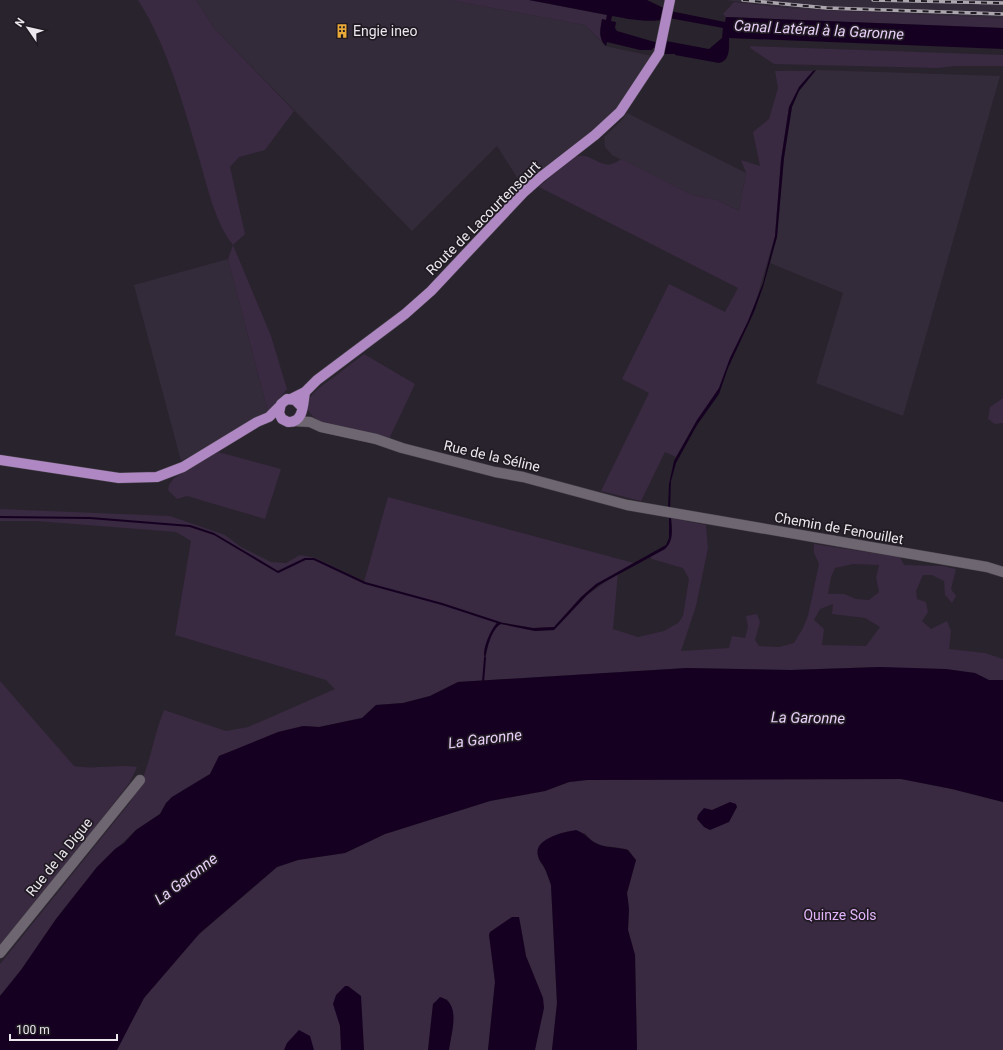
<svg xmlns="http://www.w3.org/2000/svg" width="1003" height="1050" font-family="Roboto,sans-serif">
	<style>
		.built { fill: #342b3a }
		.green { fill: #392941; fill-rule: evenodd }
		.water { fill: #160021; fill-rule: evenodd }
		.lines { fill: none; stroke-linecap: round; stroke-linejoin: round }
		.stream { stroke: #160021; stroke-width: 2 }
		.minor-casing { stroke: #464149; stroke-width: 11 }
		.major-casing { stroke: #464149; stroke-width: 11 }
		.minor { stroke: #6e6772; stroke-width: 10 }
		.major { stroke: #ae87c3; stroke-width: 10 }
		.rail-casing { stroke: #aca7af; stroke-width: 3.5 }
		.rail { stroke: #201a23; stroke-width: 2; stroke-dasharray: 6; stroke-linecap: butt }
		.labels { text-anchor: middle; dominant-baseline: central; stroke-width: 3.5; stroke-linejoin: round; paint-order: stroke }
		.poi-label { font-size: 14px; fill: #ebe7ed; stroke: #201a23; text-anchor: start }
		.street-label { font-size: 14px; fill: #ebe7ed; stroke: #201a23 }
		.park-label { font-size: 14px; fill: #e3b6fb; stroke: #201a23 }
		.water-label { font-size: 15px; font-style: italic; fill: #eacff9; stroke: #201a23 }
	</style>
	<rect width="100%" height="100%" fill="#29232d"/>
	<g class="built">
		<path d="M 196,0 L 449,0 L 585,25 L 605,46 L 652,56 L 621,104 L 606,120 L 549,164 L 523,187 L 497,146 L 412,231 L 214,28 Z"/>
		<path d="M 725,0 L 1003,0 L 1003,18 L 799,9 Z"/>
		<path d="M 816,70 L 1000,76 L 903,416 L 816,383 L 843,293 L 770,263 L 777,237 L 784,158 L 792,107 L 799,91 Z"/>
		<path d="M 627,113 L 746,173 L 739,211 L 717,200 L 692,195 L 612,155 L 605,147 L 604,137 L 621,121 Z"/>
		<path d="M 228,259 L 268,412 L 181,461 L 134,285 Z"/>
	</g>
	<g class="green">
		<path d="M 138,0 L 196,0 L 214,28 L 294,111 L 265,150 L 239,157 L 230,167 L 245,234 L 233,245 L 271,336 L 287,389 L 268,412 L 228,259 L 233,245 C 215,223 207,185 199,158 C 184,107 167,45 138,0 Z"/>
		<path d="M 449,0 L 529,0 L 607,15 L 606,20 L 602,20 L 600,33 L 602,42 L 585,25 Z"/>
		<path d="M 734,2 L 799,9 L 1003,18 L 1003,28 L 726,17 L 723,14 Z"/>
		<path d="M 751,46 L 1003,55 L 1003,66 L 955,66 L 938,68 L 774,64 L 750,48 Z"/>
		<path d="M 775,71 L 813,71 L 799,87 L 789,107 L 781,160 L 775,236 L 754,308 L 715,397 L 697,420 L 676,457 L 665,452 L 641,501 L 601,491 L 649,393 L 622,379 L 669,284 L 725,312 L 738,288 L 539,187 C 547,180 566,160 575,157 C 593,150 601,175 621,159 L 692,195 L 717,200 L 739,211 L 746,173 L 741,160 L 760,166 L 753,132 L 769,119 L 778,88 Z"/>
		<path d="M 364,354 L 415,384 L 389,439 L 322,422 C 291,406 317,389 334,377 C 344,369 354,362 364,354 Z"/>
		<path d="M 1003,398 L 1003,423 L 995,424 L 988,419 L 990,407 Z"/>
		<path d="M 218,452 L 281,469 L 265,519 L 187,496 L 177,499 L 168,490 L 169,485 L 174,478 Z"/>
		<path d="M 388,497 L 634,563 L 590,589 L 554,627 L 533,628 L 498,622 C 492,627 482,652 486,658 C 487,648 491,629 501,624 L 535,631 L 554,630 L 587,595 L 618,573 L 613,629 L 638,637 L 664,631 L 678,623 L 683,616 L 689,579 L 683,568 L 652,559 L 650,556 C 670,545 674,541 671,518 L 706,525 L 708,548 L 696,606 L 681,651 L 729,648 L 732,636 L 745,638 L 748,627 L 746,616 L 757,614 L 760,622 L 755,640 L 759,646 L 779,647 L 794,643 L 803,628 L 808,616 L 819,564 L 814,553 L 814,544 L 900,557 L 904,565 L 943,566 L 956,569 L 951,589 L 956,596 L 952,603 L 945,595 L 944,581 L 932,575 L 923,575 L 916,591 L 917,599 L 926,602 L 928,612 L 922,621 L 931,629 L 947,621 L 951,631 L 949,649 L 985,653 L 1003,659 L 1003,680 L 988,680 L 975,673 L 880,667 L 791,670 L 687,668 L 458,682 L 430,696 L 403,703 L 376,705 L 362,718 L 319,727 L 303,726 L 219,756 L 210,774 L 172,797 L 166,803 L 160,814 L 136,830 L 97,867 L 56,919 L 21,970 L 0,996 L 0,964 L 128,805 C 151,772 150,745 164,710 L 226,731 L 248,727 L 335,689 L 326,680 L 175,635 L 191,541 L 176,532 L 36,521 L 0,521 L 0,509 L 170,516 L 225,535 L 241,547 L 271,562 L 286,563 L 300,555 L 316,558 L 364,582 ZM 853,564 L 879,565 L 876,578 L 879,592 L 869,600 L 856,599 L 844,594 L 828,594 L 831,577 L 835,568 ZM 833,604 L 832,614 L 865,618 L 880,627 L 866,646 L 822,645 L 824,629 L 814,620 L 820,609 Z"/>
		<path d="M 0,681 L 74,766 C 95,770 116,764 137,767 L 130,782 L 111,807 L 0,945 Z"/>
		<path d="M 773,779 L 901,779 L 952,789 L 1003,802 L 1003,1050 L 637,1050 L 635,955 L 628,930 L 629,909 L 627,893 L 636,860 L 628,850 C 611,844 598,851 585,833 L 538,858 L 545,869 L 551,885 L 557,1003 L 552,1050 L 535,1050 L 543,999 L 526,956 L 519,917 L 490,932 L 495,982 L 488,1050 L 449,1050 C 451,1034 458,1013 447,999 L 433,1004 L 428,1050 L 115,1050 L 144,998 L 188,944 L 277,867 L 298,860 L 345,853 L 385,834 L 490,801 L 545,791 L 569,782 L 587,780 Z"/>
	</g>
	<g class="water">
		<path d="M 529,0 L 647,0 L 670,11 L 725,22 L 726,17 L 1003,28 L 1003,49 L 729,38 C 729,45 731,61 719,63 L 675,55 L 675,54 L 665,54 L 664,50 L 653,48 L 652,50 L 640,50 L 607,42 L 606,46 C 598,38 600,30 602,19 L 606,20 L 607,15 ZM 612,16 C 630,19 651,24 669,18 L 723,28 L 722,38 L 709,49 L 666,41 L 665,45 L 617,31 L 615,28 L 616,22 L 611,21 Z"/>
		<path d="M 816,70 L 799,91 L 792,107 L 784,158 L 777,237 L 763,287 L 754,312 L 728,368 L 719,394 L 697,425 L 676,463 L 671,481 L 670,510 L 668,509 L 669,484 L 674,461 L 697,420 L 719,388 L 730,358 L 748,321 L 763,283 L 775,236 L 781,160 L 789,107 L 799,87 L 813,71 Z"/>
		<path d="M 669,517 L 671,518 C 672,529 674,541 665,549 L 599,585 L 587,595 L 554,630 L 535,631 L 501,624 C 491,629 487,649 485,659 C 481,651 491,628 498,622 L 533,628 L 554,627 L 581,597 L 596,584 L 666,545 L 669,538 Z"/>
		<path d="M 880,667 L 946,669 L 975,673 L 989,680 L 1003,680 L 1003,802 L 952,789 L 901,779 L 587,780 L 569,782 L 545,791 L 490,801 L 385,834 L 345,853 L 298,860 L 277,867 L 200,933 L 144,998 L 117,1050 L 0,1050 L 0,996 L 21,970 L 56,919 L 97,867 L 115,849 L 124,843 L 136,830 L 160,814 L 166,803 L 172,797 L 210,774 L 219,756 L 278,732 L 303,726 L 319,727 L 362,718 L 376,705 L 403,703 L 430,696 L 458,682 L 687,668 L 791,670 Z"/>
		<path d="M 730,802 L 736,804 L 737,807 L 729,822 L 710,830 L 704,827 L 697,819 L 698,815 L 704,808 L 712,810 Z"/>
		<path d="M 576,830 C 588,834 588,841 600,845 C 609,848 619,847 628,850 L 636,860 L 627,893 L 629,909 L 628,930 L 635,955 L 637,1050 L 552,1050 L 557,1003 L 551,885 C 549,879 547,873 544,867 C 542,864 539,860 538,856 C 533,839 563,832 576,830 Z"/>
		<path d="M 512,917 L 519,917 L 526,956 L 543,998 L 544,1008 L 535,1050 L 488,1050 L 495,982 L 489,935 L 490,932 Z"/>
		<path d="M 345,986 L 348,986 L 361,996 L 364,1050 L 341,1050 L 340,1026 L 333,1004 L 336,995 Z"/>
		<path d="M 440,997 C 462,1003 451,1033 449,1050 L 428,1050 L 433,1004 Z"/>
		<path d="M 299,1030 L 310,1036 L 314,1050 L 284,1050 L 287,1043 Z"/>
	</g>
	<g class="lines">
		<g class="stream">
			<path d="M 0,517 L 90,518 L 190,526 L 214,534 L 278,572 L 305,559 L 314,559 L 365,583 L 442,604 L 500,623"/>
			<path d="M 483,682 L 485,658"/>
		</g>
		<defs>
			<g id="minor">
				<path d="M 294,421 L 310,422 L 321,427 L 376,439 L 402,448 L 495,472 L 523,477 L 627,505 L 987,567 L 1003,572"/>
				<path d="M 0,953 L 140,780"/>
			</g>
			<g id="major">
				<path d="M 291,399 L 305,392 L 317,380 L 405,314 L 431,291 L 523,193 L 541,177 L 595,135 L 620,112 L 659,53 L 670,0"/>
				<path d="M 302,407 L 295,400 L 287,399 L 281,404 L 279,413 L 282,419 L 288,422 C 304,423 303,403 305,392"/>
				<path d="M 0,460 L 119,478 L 157,477 L 183,467 L 257,422 L 269,417 L 279,407"/>
			</g>
		</defs>
		<use href="#minor" class="minor-casing"/>
		<use href="#major" class="major-casing"/>
		<use href="#minor" class="minor"/>
		<use href="#major" class="major"/>
		<defs>
			<g id="rail">
				<path d="M 743,0 L 827,8 L 1003,14"/>
				<path d="M 873,0 L 1003,3"/>
			</g>
		</defs>
		<use href="#rail" class="rail-casing"/>
		<use href="#rail" class="rail"/>
	</g>
	<defs>
		<symbol id="building-bare" viewBox="-9 -9 18 18"><path d="M-4-6H4V6H1V3H-1V6H-4ZM-2.5-4.3h1.7v1.8h-1.7ZM.8-4.3h1.7v1.8H.8ZM-2.5-1h1.7V.8h-1.7ZM.8-1h1.7V.8H.8Z" fill="#eaaa38" stroke="#201a23" stroke-width="2.5" paint-order="stroke"/></symbol>
	</defs>
	<g fill-rule="evenodd">
		<use href="#building-bare" x="332" y="21" width="20" height="20"/>
	</g>
	<g class="labels">
		<g class="poi-label">
			<text x="353" y="31">Engie ineo</text>
		</g>
		<g class="street-label">
			<text transform="translate(483 218) rotate(-45)">Route de Lacourtensourt</text>
			<text transform="translate(492 456) rotate(13)">Rue de la Séline</text>
			<text transform="translate(839 528) rotate(10)">Chemin de Fenouillet</text>
			<text transform="translate(59 857) rotate(-51)">Rue de la Digue</text>
		</g>
		<g class="park-label">
			<text x="840" y="915">Quinze Sols</text>
		</g>
		<g class="water-label">
			<text transform="translate(819 30) rotate(3)">Canal Latéral à la Garonne</text>
			<text transform="translate(808 718) rotate(1)">La Garonne</text>
			<text transform="translate(485 739) rotate(-7)">La Garonne</text>
			<text transform="translate(186 879) rotate(-37)">La Garonne</text>
		</g>
	</g>
	<g transform="translate(28 28) rotate(304)" stroke="#201a23" stroke-width="3" paint-order="stroke">
	<path d="M0-3L7 15L0 10L-7 15Z" fill="#ebe7ed"/>
	<text y="-6" font-size="11" font-weight="bold" text-anchor="middle" fill="#ebe7ed">N</text>
	</g>
	<path d="M10 1034v6h107v-6" fill="none" stroke="#ebe7ed" stroke-width="2"/>
	<text x="16" y="1034" font-size="12" fill="#ebe7ed" stroke="#201a23" stroke-width="3" paint-order="stroke">100 m</text>
</svg>
